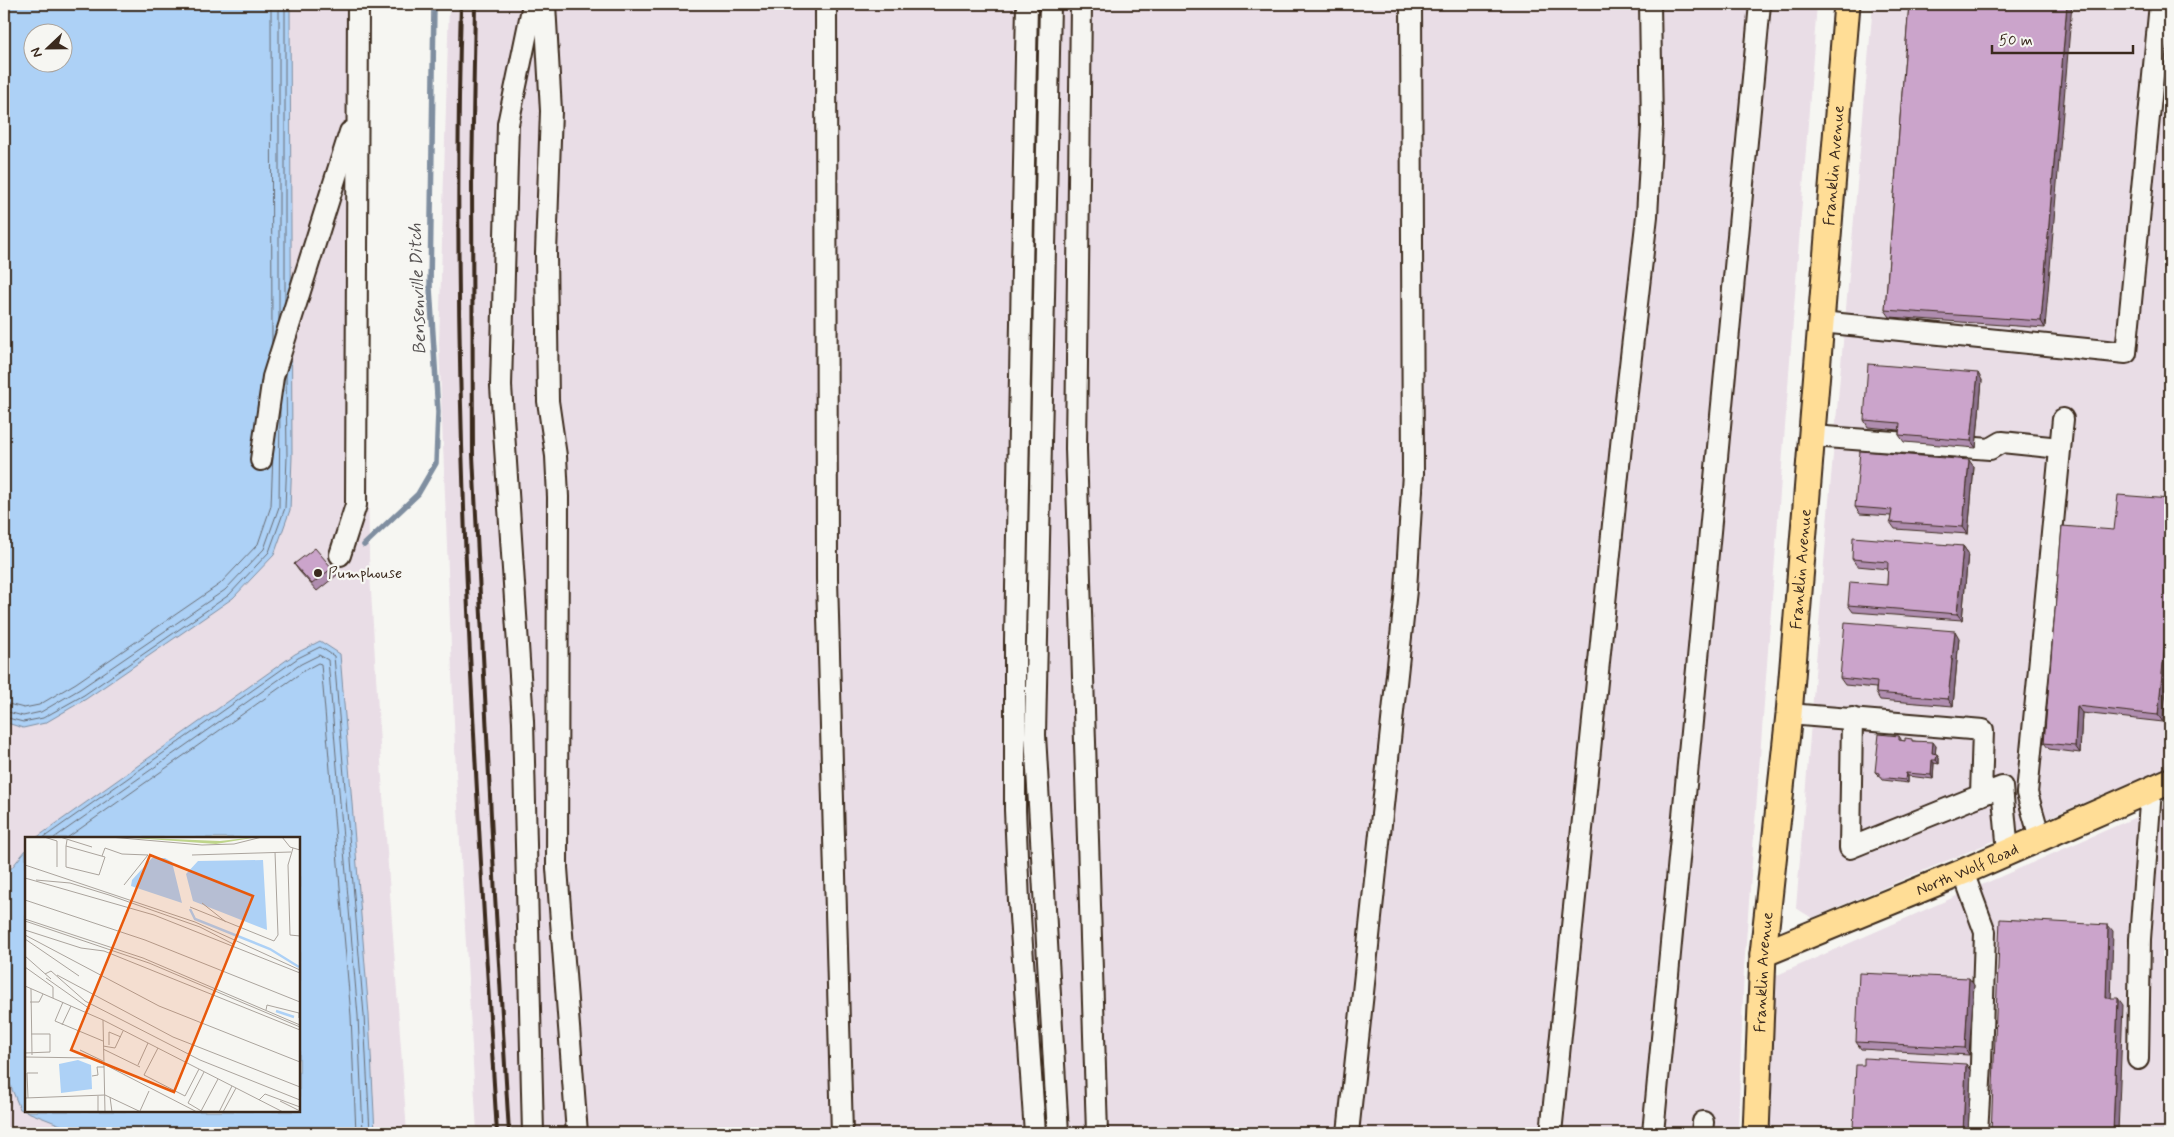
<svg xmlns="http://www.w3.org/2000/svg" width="2174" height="1137" font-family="Mynerve,sans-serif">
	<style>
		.built { fill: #e9dde6; fill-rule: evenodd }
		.water { fill: #add1f6; stroke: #7f8ea0; fill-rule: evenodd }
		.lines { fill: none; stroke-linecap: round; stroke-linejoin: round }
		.shore { stroke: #696d74; stroke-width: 1 }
		.stream { stroke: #7f8ea0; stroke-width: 5.5 }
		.minor-casing { stroke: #3b2a1e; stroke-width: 24 }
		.major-casing { stroke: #3b2a1e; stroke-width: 29 }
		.minor { stroke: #f6f6f2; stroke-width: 20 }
		.major { stroke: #ffdd96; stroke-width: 25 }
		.rail { stroke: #3b2a1e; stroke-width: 4 }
		.wall { fill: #af8daf; stroke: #3b2a1e }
		.shaded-wall { fill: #8e738e; stroke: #3b2a1e }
		.building { fill: #cba4cb; stroke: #3b2a1e }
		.poi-dot { fill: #3b2a1e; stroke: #f6f6f2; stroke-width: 2 }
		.labels { text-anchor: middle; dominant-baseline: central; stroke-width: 4.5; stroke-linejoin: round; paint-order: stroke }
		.street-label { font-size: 16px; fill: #3b2a1e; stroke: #f6f6f2 }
		.poi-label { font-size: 16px; fill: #3b2a1e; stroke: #f6f6f2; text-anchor: start }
		.water-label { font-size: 18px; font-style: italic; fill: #585454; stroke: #f6f6f2 }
		.inset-river { fill: none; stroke: #add1f6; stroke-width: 2.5 }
		.inset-road { fill: none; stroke: #aba49d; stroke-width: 1 }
		.view { fill: #e8590c; fill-opacity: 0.15; stroke: #e8590c; stroke-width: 2.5 }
		.inset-edge { fill: none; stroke: #3b2a1e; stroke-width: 2.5 }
	</style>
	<rect width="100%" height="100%" fill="#f6f6f2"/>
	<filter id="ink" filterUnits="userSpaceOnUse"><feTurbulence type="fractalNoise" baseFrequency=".02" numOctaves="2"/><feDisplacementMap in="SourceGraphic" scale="10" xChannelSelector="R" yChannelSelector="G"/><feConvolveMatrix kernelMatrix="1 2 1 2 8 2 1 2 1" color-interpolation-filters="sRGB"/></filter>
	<g filter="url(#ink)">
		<g class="built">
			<path d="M 4,4 L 366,4 L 365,106 L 369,557 L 383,795 L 407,1133 L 4,1133 ZM 32,32 L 62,32 L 62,62 L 32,62 ZM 26,838 L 299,838 L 299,1111 L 26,1111 Z"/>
			<path d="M 449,4 L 1817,4 L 1744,968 L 1738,1133 L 477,1133 L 456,773 L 439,344 Z"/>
			<path d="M 1873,4 L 2170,4 L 2170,766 L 1812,918 L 1796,908 L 1830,489 Z"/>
			<path d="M 2170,802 L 2170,1133 L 1770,1133 L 1775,976 Z"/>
		</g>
		<g class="water">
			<path d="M 4,4 L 290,4 L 292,457 L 290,510 L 274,555 L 233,598 L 86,699 L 45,723 L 23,728 L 4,722 ZM 32,32 L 62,32 L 62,62 L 32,62 Z"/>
			<path d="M 320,641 L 340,654 L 369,1015 L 375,1133 L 81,1133 L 20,1109 L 4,1070 L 4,877 L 26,850 L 26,1111 L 299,1111 L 299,838 L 36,838 L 295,654 Z"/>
		</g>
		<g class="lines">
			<g class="shore">
				<path d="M 271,4 L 272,343"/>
				<path d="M 279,4 L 279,320"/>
				<path d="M 285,4 L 285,300"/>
				<path d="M 4,703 L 24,708 L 39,705 L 76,683 L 220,584 L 258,544 L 271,506 L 273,454"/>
				<path d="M 4,711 L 23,716 L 41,712 L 80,689 L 225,590 L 264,549 L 279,507 L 280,406"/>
				<path d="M 4,717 L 23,722 L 43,718 L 84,695 L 229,595 L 269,552 L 285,508 L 287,457 L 286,373"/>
				<path d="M 43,838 L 298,658 L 320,647 L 334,656 L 364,1015 L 370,1133"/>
				<path d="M 54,838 L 301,664 L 319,655 L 328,660 L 358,1016 L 363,1133"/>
				<path d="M 67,838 L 305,670 L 318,663 L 321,664 L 351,1016 L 356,1133"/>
			</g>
			<path class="stream" d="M 364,545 L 418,494 L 436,463 L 438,412 L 430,288 L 434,4"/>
			<defs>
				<g id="minor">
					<path d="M 533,4 L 508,124 L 501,386 L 523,721 L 533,1133"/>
					<path d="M 545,4 L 551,111 L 546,253 L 548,401 L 556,456 L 558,497 L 557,868 L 577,1133"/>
					<path d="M 826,4 L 827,579 L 842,1133"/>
					<path d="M 1027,4 L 1015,641 L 1015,810 L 1019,902 L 1035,1133"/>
					<path d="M 1050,4 L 1035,735 L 1058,1133"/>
					<path d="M 1081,4 L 1076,449 L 1097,1133"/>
					<path d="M 1821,322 L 2126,353 L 2160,4"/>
					<path d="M 1812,436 L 1990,449 L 2002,442 L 2060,448"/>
					<path d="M 261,460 L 273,377 L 350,132"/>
					<path d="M 340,555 L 356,505 L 358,4"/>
					<path d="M 1789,714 L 1983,730 L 1981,795 L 2002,787 L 2008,852"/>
					<path d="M 1852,718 L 1850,848 L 1981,795"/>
					<path d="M 2040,838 L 2027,793 L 2063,419"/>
					<path d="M 1963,872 L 1985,932 L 1981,1064 L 1977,1133"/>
					<path d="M 2138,1059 L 2140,939 L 2151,790"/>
					<path d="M 1348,1133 L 1406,590 L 1413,473 L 1411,4"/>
					<path d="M 1551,1133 L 1622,436 L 1647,216 L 1652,126 L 1650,4"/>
					<path d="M 1653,1133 L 1760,4"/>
					<path d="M 1702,1133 L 1703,1122"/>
				</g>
				<g id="major">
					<path id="s1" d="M 1763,954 L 1963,872 L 2170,781"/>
					<path id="s2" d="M 1756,1133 L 1763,954 L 1789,714 L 1847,4"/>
				</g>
			</defs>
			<use href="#minor" class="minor-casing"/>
			<use href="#major" class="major-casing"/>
			<use href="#minor" class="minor"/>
			<use href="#major" class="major"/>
			<g class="rail">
				<path d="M 461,4 C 450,381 474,757 497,1133"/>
				<path d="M 475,4 L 472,181 L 473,455 L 495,896 L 509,1133"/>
				<path d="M 2170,902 L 2170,921"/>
			</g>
		</g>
		<g class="wall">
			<path d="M 1909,4 L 2045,328 L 1890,317 L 1885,310 Z"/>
			<path d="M 1982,380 L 1976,448 L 1904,442 L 1899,435 L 1899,430 L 1868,427 L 1864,420 Z"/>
			<path d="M 1974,467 L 1968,534 L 1895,529 L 1890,522 L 1891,516 L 1860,514 L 1855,507 Z"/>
			<path d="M 2062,526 L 2163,722 L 2082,713 L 2080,753 L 2049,749 L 2044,743 Z"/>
			<path d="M 1963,546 L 1968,553 L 1962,620 L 1853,612 L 1848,605 L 1887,585 L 1888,569 L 1857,566 L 1852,559 Z"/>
			<path d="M 294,564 L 332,568 L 337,575 L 317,591 L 299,571 Z"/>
			<path d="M 1959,638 L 1953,706 L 1880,700 L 1876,693 L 1876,688 L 1845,685 L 1840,678 Z"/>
			<path d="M 1899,736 L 1901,739 L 1901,741 L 1914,741 L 1936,746 L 1935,753 L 1939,757 L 1939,764 L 1934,763 L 1933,779 L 1908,776 L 1908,783 L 1883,780 L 1880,776 L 1878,775 L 1875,772 Z"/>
			<path d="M 1974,985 L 1969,1055 L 1861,1049 L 1856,1042 Z"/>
			<path d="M 1971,1071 L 1968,1133 L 1856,1133 L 1853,1129 Z"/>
		</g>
		<g class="shaded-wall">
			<path d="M 2067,4 L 2072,4 L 2045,328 L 2041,321 Z"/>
			<path d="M 1978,373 L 1982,380 L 1976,448 L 1971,441 Z"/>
			<path d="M 1969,460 L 1974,467 L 1968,534 L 1963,527 Z"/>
			<path d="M 1963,546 L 1968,553 L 1962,620 L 1957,614 Z"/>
			<path d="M 2170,591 L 2170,648 L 2163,722 L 2158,715 Z"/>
			<path d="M 1955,631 L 1959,638 L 1953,706 L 1948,699 Z"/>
			<path d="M 2077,706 L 2082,713 L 2080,753 L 2075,746 Z"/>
			<path d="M 1933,742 L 1936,746 L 1935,757 L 1932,753 Z"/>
			<path d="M 1937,754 L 1939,757 L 1939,764 L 1936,760 Z"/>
			<path d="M 1932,760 L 1934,763 L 1933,779 L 1931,775 Z"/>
			<path d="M 1906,773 L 1908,776 L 1908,783 L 1905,780 Z"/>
			<path d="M 2108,925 L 2113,931 L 2111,1005 L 2106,998 Z"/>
			<path d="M 1969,978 L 1974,985 L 1969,1055 L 1965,1048 Z"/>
			<path d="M 2118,998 L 2123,1005 L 2118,1133 L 2113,1133 Z"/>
			<path d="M 1966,1064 L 1971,1071 L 1968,1133 L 1963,1133 Z"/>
		</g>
		<g class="building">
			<path d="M 1909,4 L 2067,4 L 2041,321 L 1885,310 Z"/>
			<path d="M 1868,364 L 1978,373 L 1971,441 L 1899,435 L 1900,423 L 1864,420 Z"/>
			<path d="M 1860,451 L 1969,460 L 1963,527 L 1890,522 L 1892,510 L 1855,507 Z"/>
			<path d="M 2118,495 L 2170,499 L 2170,591 L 2158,715 L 2077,706 L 2075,746 L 2044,743 L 2062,526 L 2114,530 Z"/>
			<path d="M 1853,537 L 1963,546 L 1957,614 L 1848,605 L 1850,582 L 1887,585 L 1888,562 L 1852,559 Z"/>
			<path d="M 315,548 L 332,568 L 312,584 L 294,564 Z"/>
			<path d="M 1845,622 L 1955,631 L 1948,699 L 1876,693 L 1877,682 L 1840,678 Z"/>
			<path d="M 1879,734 L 1899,736 L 1899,740 L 1905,741 L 1905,738 L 1912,739 L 1912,741 L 1933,742 L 1932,753 L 1937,754 L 1936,760 L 1932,760 L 1931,775 L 1906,773 L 1905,780 L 1880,777 L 1880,773 L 1875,772 Z"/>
			<path d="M 2000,919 L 2108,925 L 2106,998 L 2118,998 L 2113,1133 L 1991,1133 Z"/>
			<path d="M 1859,973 L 1969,978 L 1965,1048 L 1856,1042 Z"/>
			<path d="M 1864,1058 L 1966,1064 L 1963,1133 L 1940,1133 L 1853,1129 L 1856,1065 L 1864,1065 Z"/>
		</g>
	</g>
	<circle class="poi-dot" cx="318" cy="573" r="5"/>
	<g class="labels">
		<g class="street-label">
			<text stroke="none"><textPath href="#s2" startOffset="971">Franklin Avenue</textPath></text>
			<text stroke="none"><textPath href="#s2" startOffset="566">Franklin Avenue</textPath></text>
			<text stroke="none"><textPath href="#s1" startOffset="221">North Wolf Road</textPath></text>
			<text stroke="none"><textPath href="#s2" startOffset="161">Franklin Avenue</textPath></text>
		</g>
		<g class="poi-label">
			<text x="328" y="573">Pumphouse</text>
		</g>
		<g class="water-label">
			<text transform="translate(418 289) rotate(-92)">Bensenville Ditch</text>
		</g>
	</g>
	<g transform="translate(25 837)">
		<rect width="275" height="275" fill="#f6f6f2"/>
		<path d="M 96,0 L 195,4 L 232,0 L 191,7 Z" fill="#bfd58b"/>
		<path d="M 127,21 L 140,21 L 147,25 L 157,66 L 106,49 L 107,43 ZM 238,23 L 242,93 L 168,64 L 161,37 L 173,24 ZM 53,223 L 66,228 L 67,252 L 36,256 L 34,227 Z" fill="#add1f6"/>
		<path class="inset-river" d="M 165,72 L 170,82 L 245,112 L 274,130M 251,174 L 269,180"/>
		<path class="inset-road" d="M 19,0 L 32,4 L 32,30M 35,0 L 67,10M 85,0 L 177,8 L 209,7 L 237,0M 137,0 L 215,0M 257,0 L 265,10 L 275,13M 41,9 L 80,20 L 74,38 L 41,30 L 41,9 L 42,3M 268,11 L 263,28 L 265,98 L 275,99M 167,18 L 266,15M 77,19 L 80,11 L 97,17 L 123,18 L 99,48M 0,28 L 170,85 L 275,133M 0,41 L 129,78 L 275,136M 11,43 L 45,46 L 84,58 L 175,90 L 208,107M 0,63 L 120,103 L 275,165M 177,66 L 201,85M 165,70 L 249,104 L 253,98 L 250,15M 0,82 L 118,121 L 275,188M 0,84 L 124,126 L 275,190M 0,93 L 56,111 L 79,114 L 275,193M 0,98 L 134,169 L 275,225M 0,102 L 54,139M 0,119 L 26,142M 0,130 L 28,150 L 28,161M 20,137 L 26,134 L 60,164 L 175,223 L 275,263M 32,138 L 148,200 L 275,250M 21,141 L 65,172M 0,149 L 78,183 L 258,275M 6,152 L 7,218M 5,165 L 14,165 L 18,157M 38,165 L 30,184 L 78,204M 241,173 L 242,168 L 274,176 L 274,181M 78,183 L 80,275M 37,188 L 46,169M 84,208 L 84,195 L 96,200M 78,209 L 90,211 L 98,194M 133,211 L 119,238 L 160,259 L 174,232M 78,212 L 115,230M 55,213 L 78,224M 0,216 L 25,215 L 25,197 L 6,197M 0,220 L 67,221 L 172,275M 113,228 L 123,206M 67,239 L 73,238 L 72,230 L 79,230M 73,259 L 73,275M 85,260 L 87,275M 0,261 L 80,258 L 116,275M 3,261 L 2,236 L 13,236M 234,263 L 240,257 L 275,270M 255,264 L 275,274M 115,274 L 124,254M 176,274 L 193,242M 178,275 L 163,266 L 179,235M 194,275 L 207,249M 198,275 L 211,251"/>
		<path class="view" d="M 125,18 L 228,59 L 149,255 L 46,213 Z"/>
		<rect width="275" height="275" class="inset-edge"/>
	</g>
	<rect width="2174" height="1137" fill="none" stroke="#f6f6f2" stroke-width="20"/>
	<rect x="10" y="10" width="2154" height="1117" fill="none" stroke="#3b2a1e" stroke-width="2" filter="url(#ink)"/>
	<g transform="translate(48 48) rotate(248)"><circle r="24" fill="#f6f6f2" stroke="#aba49d"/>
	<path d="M0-4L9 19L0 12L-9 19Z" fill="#3b2a1e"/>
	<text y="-8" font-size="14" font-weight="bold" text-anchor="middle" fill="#3b2a1e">N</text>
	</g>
	<path d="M1992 45v8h141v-8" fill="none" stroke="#3b2a1e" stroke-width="2.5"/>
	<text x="1999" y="45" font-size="15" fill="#3b2a1e" stroke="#f6f6f2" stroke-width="4" paint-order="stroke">50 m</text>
</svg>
